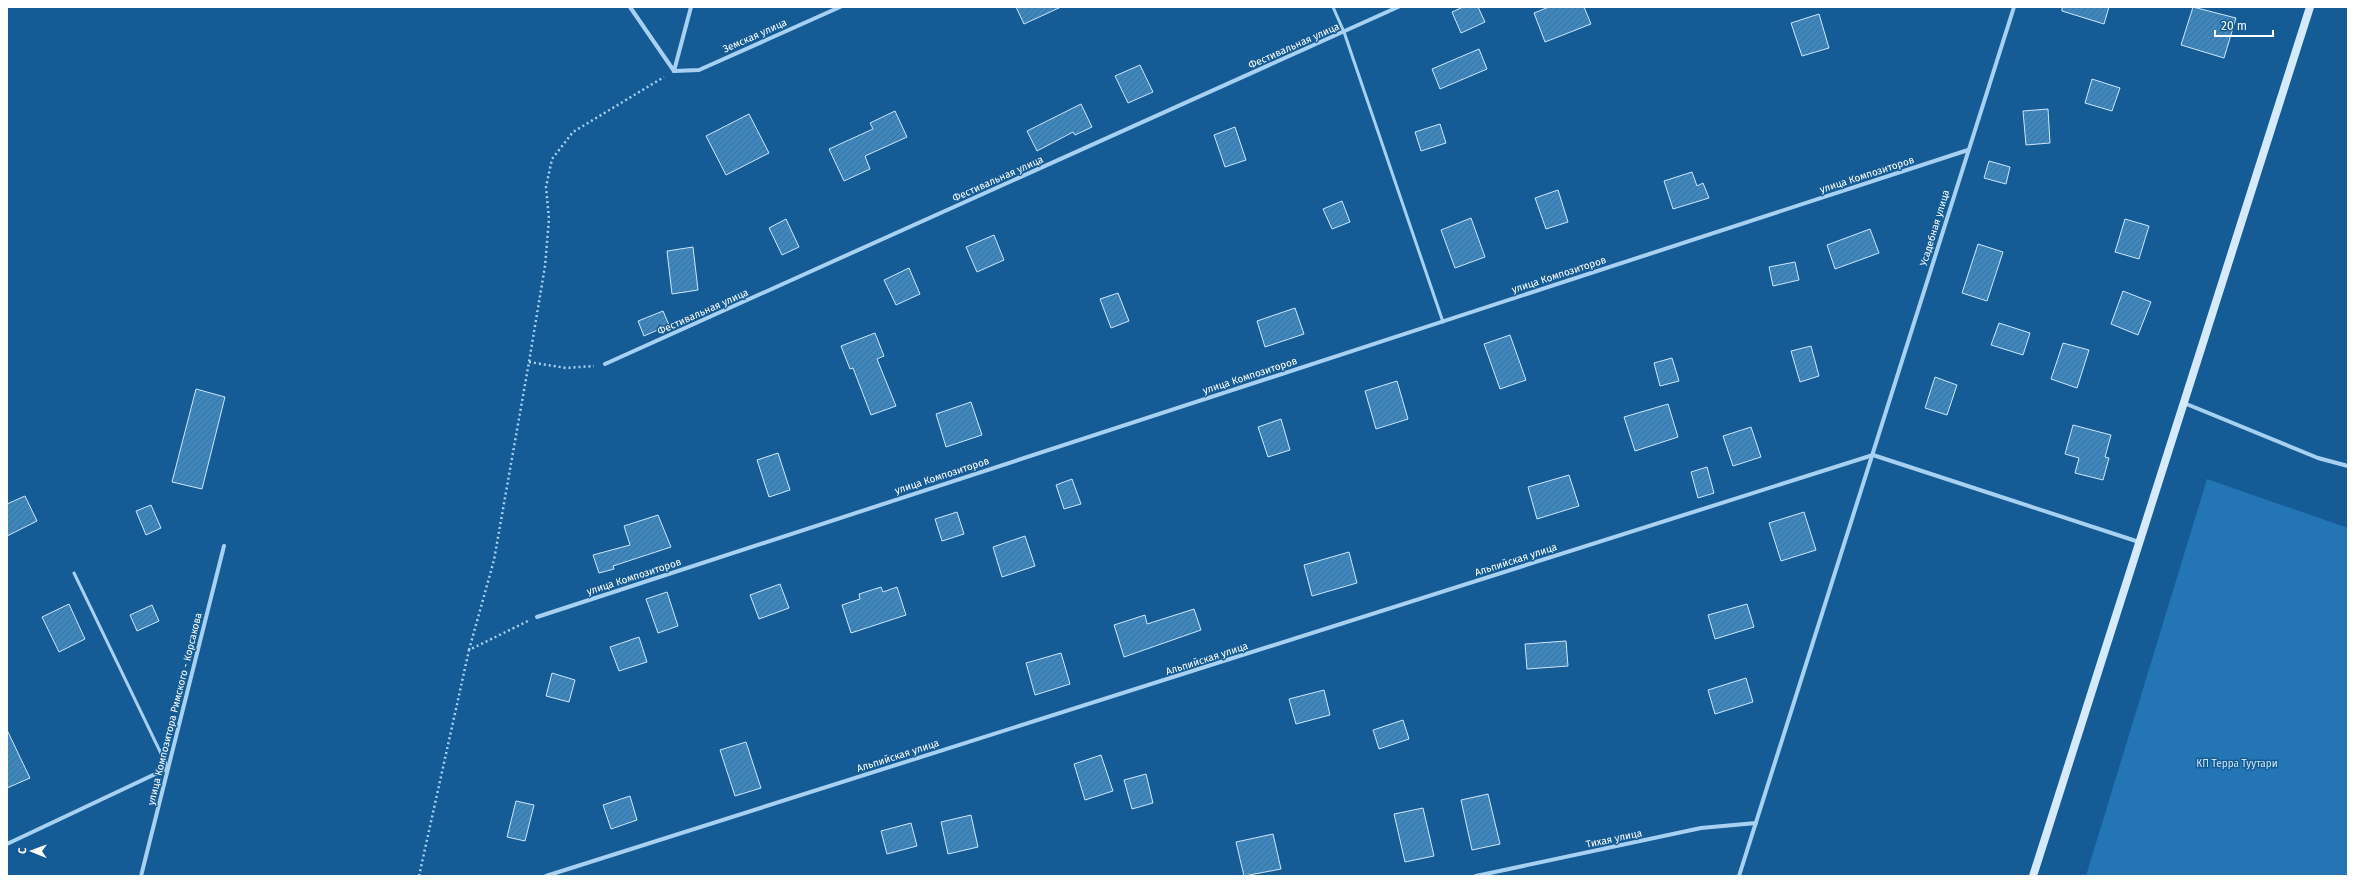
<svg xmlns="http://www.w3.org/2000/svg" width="2355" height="883" font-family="'Fira Sans',sans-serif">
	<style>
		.garden { fill: #2475b3 }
		.building { fill: url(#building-hatch); stroke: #cde8fc }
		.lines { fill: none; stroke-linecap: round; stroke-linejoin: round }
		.path { stroke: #a6d1f2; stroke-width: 2.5; stroke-dasharray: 2 3; stroke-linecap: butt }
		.lane { stroke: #a6d1f2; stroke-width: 3 }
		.street { stroke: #a6d1f2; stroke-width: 4 }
		.secondary { stroke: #d5eafc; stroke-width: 8 }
		.labels { text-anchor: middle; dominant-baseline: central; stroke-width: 3; stroke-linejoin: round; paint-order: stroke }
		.street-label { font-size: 10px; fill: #fff; stroke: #155c96 }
		.park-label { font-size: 10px; fill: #cde8fc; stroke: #155c96 }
	</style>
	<defs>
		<pattern id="building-hatch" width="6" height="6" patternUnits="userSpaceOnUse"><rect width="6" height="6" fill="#3d86be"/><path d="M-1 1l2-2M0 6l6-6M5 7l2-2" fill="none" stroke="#436f90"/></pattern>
	</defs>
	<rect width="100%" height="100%" fill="#155c96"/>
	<path class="garden" d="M 2207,479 L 2348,528 L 2348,876 L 2086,876 Z"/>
	<g class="building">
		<path d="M 1016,7 L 1061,7 L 1024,24 Z"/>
		<path d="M 1463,7 L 1478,7 L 1485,22 L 1461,33 L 1452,12 Z"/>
		<path d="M 1549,7 L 1584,7 L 1591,24 L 1545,42 L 1534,13 Z"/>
		<path d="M 2062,7 L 2109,7 L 2104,24 L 2062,11 Z"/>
		<path d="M 2193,7 L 2236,18 L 2224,58 L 2181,45 Z"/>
		<path d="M 1819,14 L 1829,48 L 1802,56 L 1791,23 Z"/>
		<path d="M 1479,49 L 1487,69 L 1440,89 L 1432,69 Z"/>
		<path d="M 1140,65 L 1153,92 L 1128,103 L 1115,76 Z"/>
		<path d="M 2092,79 L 2120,88 L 2112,111 L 2085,103 Z"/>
		<path d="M 1081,104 L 1092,127 L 1075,135 L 1073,132 L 1037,151 L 1027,131 Z"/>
		<path d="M 2048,109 L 2050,143 L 2026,145 L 2023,111 Z"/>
		<path d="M 895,111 L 907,137 L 865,156 L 870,169 L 844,181 L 829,149 L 873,129 L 870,123 Z"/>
		<path d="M 749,114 L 769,153 L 726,175 L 706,136 Z"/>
		<path d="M 1440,124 L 1446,143 L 1421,151 L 1415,132 Z"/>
		<path d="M 1235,127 L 1246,160 L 1225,167 L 1214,135 Z"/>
		<path d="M 1989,161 L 2010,167 L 2006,184 L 1984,178 Z"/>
		<path d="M 1692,172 L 1697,186 L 1703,183 L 1709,198 L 1673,209 L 1664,181 Z"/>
		<path d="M 1558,190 L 1568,222 L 1546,229 L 1535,198 Z"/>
		<path d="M 1342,201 L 1350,222 L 1332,229 L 1323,209 Z"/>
		<path d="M 1471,218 L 1485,257 L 1455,268 L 1441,230 Z"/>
		<path d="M 786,219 L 799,247 L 782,255 L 769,228 Z"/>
		<path d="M 2125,219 L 2149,226 L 2139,259 L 2115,252 Z"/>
		<path d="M 1870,229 L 1879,253 L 1835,269 L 1827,245 Z"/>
		<path d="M 994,235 L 1004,260 L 977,272 L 966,247 Z"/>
		<path d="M 1978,244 L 2003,252 L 1987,301 L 1962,293 Z"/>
		<path d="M 693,247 L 698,290 L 672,294 L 667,251 Z"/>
		<path d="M 1795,262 L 1799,280 L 1773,286 L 1769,267 Z"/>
		<path d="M 909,268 L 920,294 L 896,305 L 884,280 Z"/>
		<path d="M 2123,291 L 2151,302 L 2138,335 L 2111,324 Z"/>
		<path d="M 1118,293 L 1129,321 L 1111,328 L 1100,299 Z"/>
		<path d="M 1295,308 L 1304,334 L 1265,347 L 1257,321 Z"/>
		<path d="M 663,311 L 669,325 L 644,336 L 638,321 Z"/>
		<path d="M 1999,323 L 2030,333 L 2023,355 L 1991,345 Z"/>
		<path d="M 875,333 L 884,356 L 877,359 L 896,406 L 871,415 L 853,368 L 850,369 L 841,346 Z"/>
		<path d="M 1510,335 L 1526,380 L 1500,389 L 1484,344 Z"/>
		<path d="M 2063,343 L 2089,350 L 2077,388 L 2051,379 Z"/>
		<path d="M 1811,346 L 1819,376 L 1800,382 L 1791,351 Z"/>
		<path d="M 1672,358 L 1679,381 L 1660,386 L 1654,363 Z"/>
		<path d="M 1935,377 L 1957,385 L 1947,415 L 1925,408 Z"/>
		<path d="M 1397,381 L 1408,419 L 1376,429 L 1365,391 Z"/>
		<path d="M 196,389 L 225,397 L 202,489 L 172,482 Z"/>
		<path d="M 971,402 L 982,435 L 946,447 L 936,414 Z"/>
		<path d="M 1668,404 L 1678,437 L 1635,451 L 1624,417 Z"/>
		<path d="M 1281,419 L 1290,450 L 1268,457 L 1258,427 Z"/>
		<path d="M 2073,425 L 2111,435 L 2105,457 L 2109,458 L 2103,480 L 2075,473 L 2079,458 L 2065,454 Z"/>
		<path d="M 1751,427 L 1761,457 L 1733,466 L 1723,436 Z"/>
		<path d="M 778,453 L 790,490 L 769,497 L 757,460 Z"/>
		<path d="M 1707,467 L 1714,493 L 1698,498 L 1691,472 Z"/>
		<path d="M 1569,475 L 1579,506 L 1537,519 L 1528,487 Z"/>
		<path d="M 1072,479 L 1081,504 L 1064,509 L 1056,485 Z"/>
		<path d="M 25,496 L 37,521 L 7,536 L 7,504 Z"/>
		<path d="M 151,505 L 161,528 L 146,535 L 136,511 Z"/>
		<path d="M 957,512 L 964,534 L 942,541 L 935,519 Z"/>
		<path d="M 1804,512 L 1816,550 L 1781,561 L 1769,523 Z"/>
		<path d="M 658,515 L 671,547 L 613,566 L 614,569 L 599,573 L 593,555 L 630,545 L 624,526 Z"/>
		<path d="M 1025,536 L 1035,566 L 1002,577 L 993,547 Z"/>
		<path d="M 1349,552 L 1357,583 L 1312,596 L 1304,565 Z"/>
		<path d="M 780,584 L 789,608 L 759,619 L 750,595 Z"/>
		<path d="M 881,587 L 883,592 L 897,587 L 906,615 L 851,633 L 842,605 L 860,599 L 859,594 Z"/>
		<path d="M 667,592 L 678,626 L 658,633 L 646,599 Z"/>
		<path d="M 69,604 L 85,639 L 59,652 L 42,617 Z"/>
		<path d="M 1747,604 L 1754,627 L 1715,639 L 1708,615 Z"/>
		<path d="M 152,605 L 159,621 L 137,631 L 130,615 Z"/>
		<path d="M 1194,609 L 1201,630 L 1124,657 L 1114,625 L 1145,615 L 1147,624 Z"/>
		<path d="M 639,637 L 647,662 L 619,671 L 610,647 Z"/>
		<path d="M 1566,641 L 1568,666 L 1527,669 L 1525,644 Z"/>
		<path d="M 1061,653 L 1070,684 L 1035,695 L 1026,663 Z"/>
		<path d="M 552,673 L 575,680 L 569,702 L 546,696 Z"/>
		<path d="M 1746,678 L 1753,702 L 1715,714 L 1708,690 Z"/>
		<path d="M 1324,690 L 1330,715 L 1296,724 L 1289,699 Z"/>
		<path d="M 1403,720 L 1409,739 L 1379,749 L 1373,730 Z"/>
		<path d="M 7,730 L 30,778 L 7,788 Z"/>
		<path d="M 746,742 L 761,788 L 735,796 L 720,750 Z"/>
		<path d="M 1101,755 L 1113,791 L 1085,800 L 1074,764 Z"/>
		<path d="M 1146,774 L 1153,803 L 1132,809 L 1124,780 Z"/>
		<path d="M 1488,794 L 1500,844 L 1472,850 L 1461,800 Z"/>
		<path d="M 630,796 L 637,820 L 611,829 L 603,805 Z"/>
		<path d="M 516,801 L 534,805 L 525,841 L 507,837 Z"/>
		<path d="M 1423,808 L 1434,856 L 1405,862 L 1394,814 Z"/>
		<path d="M 971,815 L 978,847 L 948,854 L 941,822 Z"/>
		<path d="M 911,823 L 917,846 L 887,854 L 881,831 Z"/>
		<path d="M 1273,834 L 1281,869 L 1244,876 L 1236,842 Z"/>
	</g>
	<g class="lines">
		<g class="path">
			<path d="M 529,362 L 566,368 L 594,366"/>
			<path d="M 469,650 L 494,560 L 529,362 L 545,266 L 549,219 L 546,187 L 552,159 L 573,132 L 664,77"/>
			<path d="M 419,876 L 469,650 L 528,621"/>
		</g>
		<g class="lane">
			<path d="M 1333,7 L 1344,32 L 1443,322"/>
			<path d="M 74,573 L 168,768"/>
		</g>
		<g class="street">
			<path d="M 630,7 L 674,71"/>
			<path d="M 674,71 L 699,70 L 840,7"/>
			<path d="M 674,71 L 691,7"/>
			<path d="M 605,364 L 1398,7"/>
			<path d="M 2184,403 L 2318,458 L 2348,466"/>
			<path d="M 1873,455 L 2139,542"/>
			<path d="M 537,617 L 1968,150"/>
			<path d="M 7,844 L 168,768"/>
			<path d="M 141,876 L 224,546"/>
			<path d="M 546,876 L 1873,455"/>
			<path d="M 1476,876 L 1701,828 L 1756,823"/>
			<path d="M 1739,876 L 2014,7"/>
		</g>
		<path class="secondary" d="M 2033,876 L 2310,7"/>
	</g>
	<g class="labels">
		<g class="street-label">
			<text transform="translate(755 36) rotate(-24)">Земская улица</text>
			<text transform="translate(1294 46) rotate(-24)">Фестивальная улица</text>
			<text transform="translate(1867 175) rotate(-18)">улица Композиторов</text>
			<text transform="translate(998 179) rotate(-24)">Фестивальная улица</text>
			<text transform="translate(1935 228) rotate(-73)">Усадебная улица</text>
			<text transform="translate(1559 275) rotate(-18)">улица Композиторов</text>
			<text transform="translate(703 312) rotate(-24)">Фестивальная улица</text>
			<text transform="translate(1250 376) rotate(-18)">улица Композиторов</text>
			<text transform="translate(942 476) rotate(-18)">улица Композиторов</text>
			<text transform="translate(1516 560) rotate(-18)">Альпийская улица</text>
			<text transform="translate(634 577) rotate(-18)">улица Композиторов</text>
			<text transform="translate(1207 659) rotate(-18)">Альпийская улица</text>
			<text transform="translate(175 709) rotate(-76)">улица Композитора Римского - Корсакова</text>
			<text transform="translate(898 756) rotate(-18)">Альпийская улица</text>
			<text transform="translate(1614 839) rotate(-12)">Тихая улица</text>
		</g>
		<g class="park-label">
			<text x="2237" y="764">КП Терра Туутари</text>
		</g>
	</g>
	<rect width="2355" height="883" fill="none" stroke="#ffffff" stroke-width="16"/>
	<g transform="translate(32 851) rotate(271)" stroke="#155c96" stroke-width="3" paint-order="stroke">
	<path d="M0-3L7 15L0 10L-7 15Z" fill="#ffffff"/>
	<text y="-6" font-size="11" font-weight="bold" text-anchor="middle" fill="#ffffff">С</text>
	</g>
	<path d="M2215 30v6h58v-6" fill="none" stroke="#ffffff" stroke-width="2"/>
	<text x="2221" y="30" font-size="12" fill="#ffffff" stroke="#155c96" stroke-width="3" paint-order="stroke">20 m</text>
</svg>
